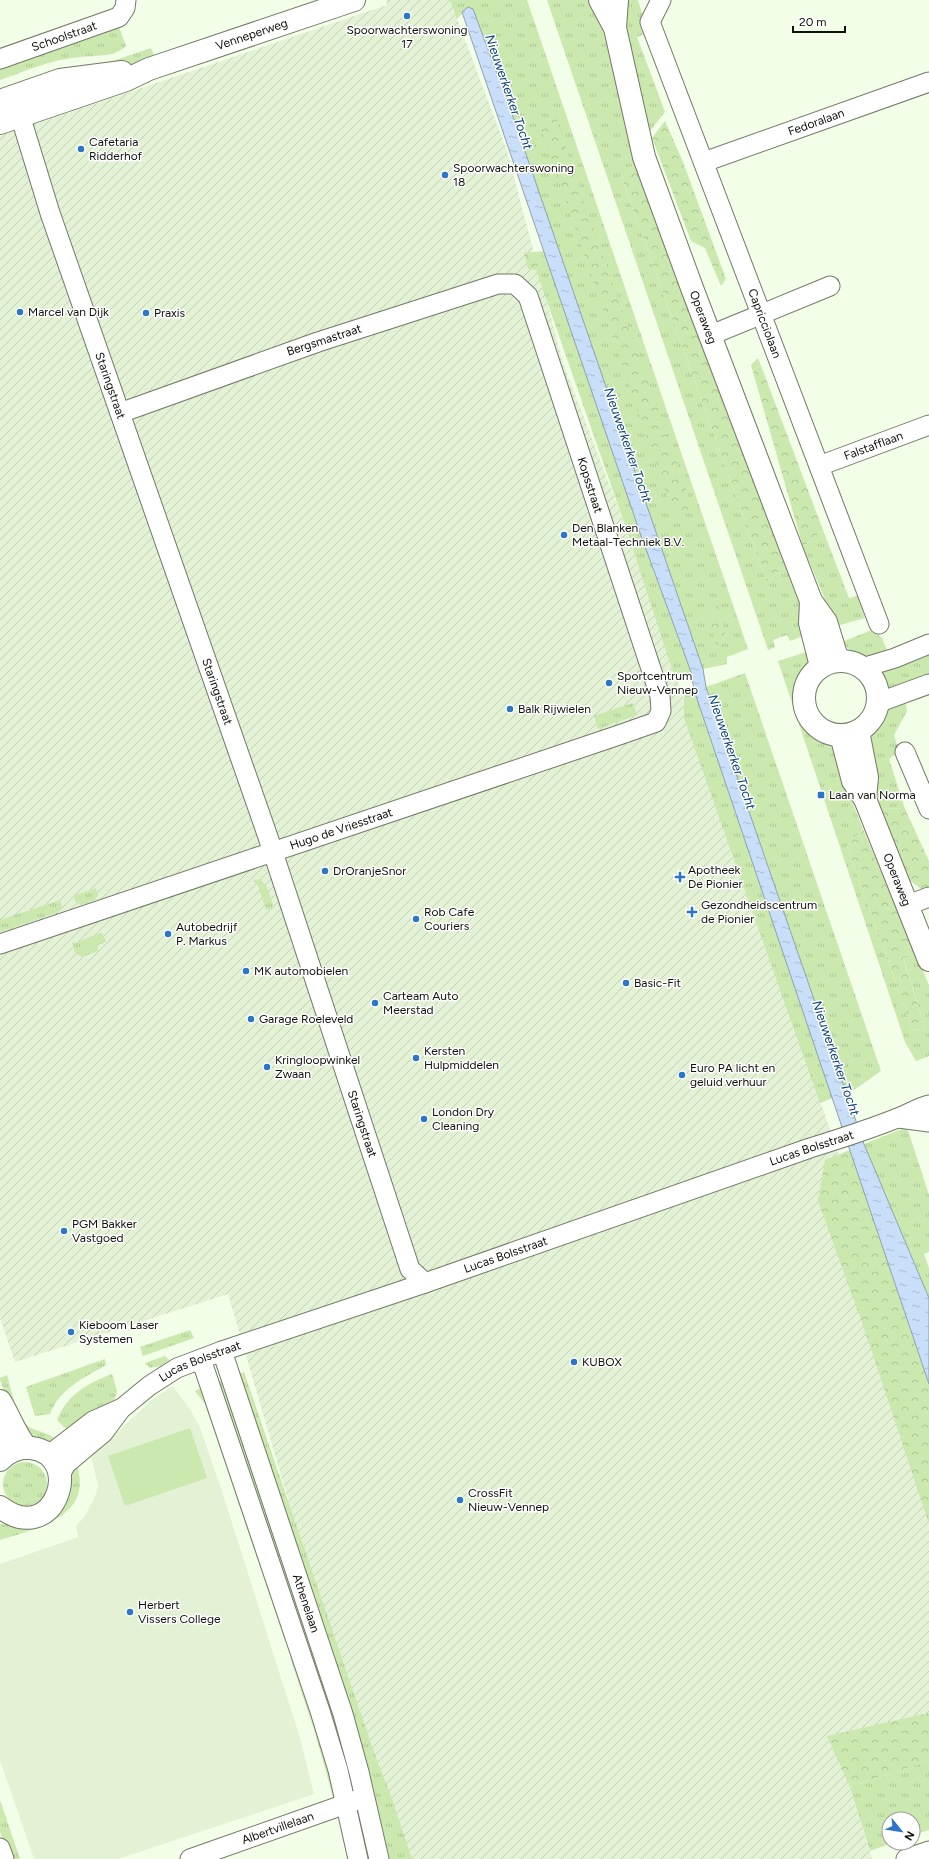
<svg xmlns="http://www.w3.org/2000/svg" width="929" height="1859" font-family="Figtree,sans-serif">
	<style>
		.built { fill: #e3f1d4 }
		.industrial { fill: url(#industrial-furrows) }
		.grass { fill: url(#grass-tufts) }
		.forest { fill: url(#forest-crowns) }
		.garden { fill: #cbe8ae }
		.water { fill: url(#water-ripples); stroke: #91a0b1 }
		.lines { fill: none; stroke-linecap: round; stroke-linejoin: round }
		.minor-casing { stroke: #707a66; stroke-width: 21 }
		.tertiary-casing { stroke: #707a66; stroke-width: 24 }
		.secondary-casing { stroke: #707a66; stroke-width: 24 }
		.minor { stroke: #fff; stroke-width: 19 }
		.tertiary { stroke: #fff; stroke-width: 22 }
		.secondary { stroke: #fff; stroke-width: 22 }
		.poi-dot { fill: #2d75c6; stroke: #fff; stroke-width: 1.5 }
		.labels { text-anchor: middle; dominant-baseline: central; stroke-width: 3; stroke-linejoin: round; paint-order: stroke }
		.poi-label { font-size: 12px; fill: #0e110a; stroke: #fff; text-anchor: start }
		.street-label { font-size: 12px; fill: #0e110a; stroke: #fff }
		.water-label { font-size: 13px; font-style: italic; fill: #0c427b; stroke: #fff }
	</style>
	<defs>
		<pattern id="industrial-furrows" width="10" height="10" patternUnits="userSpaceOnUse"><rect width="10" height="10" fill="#e3f1d4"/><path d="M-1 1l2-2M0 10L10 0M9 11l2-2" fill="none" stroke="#c2ceb5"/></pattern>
		<pattern id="grass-tufts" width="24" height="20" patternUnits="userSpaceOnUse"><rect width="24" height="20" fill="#cbe8ae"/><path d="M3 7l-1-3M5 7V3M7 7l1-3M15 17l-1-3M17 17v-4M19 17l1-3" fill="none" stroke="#adc694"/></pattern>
		<pattern id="forest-crowns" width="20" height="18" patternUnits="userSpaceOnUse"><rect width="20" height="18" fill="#cbe8ae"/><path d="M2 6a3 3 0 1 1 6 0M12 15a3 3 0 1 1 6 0" fill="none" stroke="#adc694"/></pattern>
		<pattern id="water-ripples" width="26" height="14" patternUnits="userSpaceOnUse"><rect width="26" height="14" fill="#c9def8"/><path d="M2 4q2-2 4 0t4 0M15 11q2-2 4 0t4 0" fill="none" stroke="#abbdd3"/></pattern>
	</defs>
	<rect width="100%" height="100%" fill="#f2fee7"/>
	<path class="built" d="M 173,1386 L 191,1411 L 200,1428 L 221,1488 L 300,1738 L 314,1794 L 118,1859 L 34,1859 L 0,1760 L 0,1564 L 78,1537 L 76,1526 L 85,1516 L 96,1494 L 98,1485 L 91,1457 L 153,1399 Z"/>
	<path class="industrial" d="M 386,0 L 450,0 L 507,151 L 563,363 L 626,528 L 929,1422 L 929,1761 L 850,1787 L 872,1859 L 397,1859 L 377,1804 L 228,1294 L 15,1362 L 0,1318 L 0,136 L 387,5 Z"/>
	<g class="grass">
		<path d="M 450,0 L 527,0 L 748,649 L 727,657 L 727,664 L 703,669 L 515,122 L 473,9 L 468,7 L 457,19 Z"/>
		<path d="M 547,0 L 593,0 L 611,56 L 636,161 L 622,179 L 767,582 L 787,563 L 809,634 L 790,641 L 787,635 L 773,640 L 775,647 L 768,650 Z"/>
		<path d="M 622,0 L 638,0 L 648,33 L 637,37 L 665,112 L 647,135 L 627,34 Z"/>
		<path d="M 119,27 L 126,46 C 114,58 95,55 80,57 C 52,59 26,71 0,80 L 0,68 Z"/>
		<path d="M 151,48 L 155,58 L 130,66 L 98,66 Z"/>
		<path d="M 545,251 L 639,530 L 691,672 L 675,678 L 626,528 L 536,270 Z"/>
		<path d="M 823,530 L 849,598 L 861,595 L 866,602 L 861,606 L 865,618 L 836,626 L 803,547 Z"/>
		<path d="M 872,630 L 882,638 L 888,653 C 865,659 858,660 842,642 Z"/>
		<path d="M 813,650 C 818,672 789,685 799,714 C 808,740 838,737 838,766 L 863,829 L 847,846 L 913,1031 L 925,1027 L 903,957 L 915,953 L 929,985 L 929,1056 L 916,1061 L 905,1042 L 778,661 Z"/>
		<path d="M 929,650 L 929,679 L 889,692 L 886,682 L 879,671 Z"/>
		<path d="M 745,673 L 881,1071 L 847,1095 L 706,687 Z"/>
		<path d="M 694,690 L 833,1098 L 820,1103 L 684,718 L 684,695 Z"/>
		<path d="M 905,698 L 907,711 L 894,735 L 899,752 L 889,759 L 905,809 L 881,808 L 876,793 L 869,744 L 876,726 L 891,706 Z"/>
		<path d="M 633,703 L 637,715 L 598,729 L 594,716 Z"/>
		<path d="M 260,879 L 267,887 L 273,905 L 272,908 L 266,910 L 257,883 L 254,883 L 254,880 Z"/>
		<path d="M 96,888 L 98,895 L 95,900 L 81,905 L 76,902 L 73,896 Z"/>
		<path d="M 60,900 L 62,907 L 59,912 L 0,932 L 0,920 Z"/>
		<path d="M 100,933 L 102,933 L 106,942 L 98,945 L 98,951 L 82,957 L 75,953 L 72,942 L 75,943 Z"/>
		<path d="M 907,1127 L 929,1195 L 929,1252 L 924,1254 L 929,1268 L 929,1298 L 864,1144 Z"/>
		<path d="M 190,1330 L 194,1338 L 143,1356 L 140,1347 Z"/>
		<path d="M 165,1356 L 169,1360 L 161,1366 L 150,1368 L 145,1363 Z"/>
		<path d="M 105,1359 L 106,1365 C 84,1378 60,1388 50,1414 L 35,1416 L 26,1387 Z"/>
		<path d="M 244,1372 L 375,1755 L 391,1796 L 412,1859 L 386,1859 L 234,1376 Z"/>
		<path d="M 112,1374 L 117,1391 L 114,1402 L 74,1428 L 72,1425 L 66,1429 L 57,1420 C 67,1395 88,1383 112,1374 Z"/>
		<path d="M 7,1375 C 11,1388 17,1420 29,1427 C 39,1432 50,1433 58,1441 L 51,1444 L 31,1441 L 7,1398 L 0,1380 L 0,1378 Z"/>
		<path d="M 225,1379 L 312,1637 L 352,1782 L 348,1783 L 214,1383 Z"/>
		<path d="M 201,1388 L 287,1639 L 285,1641 L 205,1404 L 195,1391 Z"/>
		<circle cx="25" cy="1484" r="22"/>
		<path d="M 77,1465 C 93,1517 38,1528 0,1540 L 0,1524 L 16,1525 Z"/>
		<path d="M 290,1657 L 296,1658 L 335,1793 L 333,1797 L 315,1733 Z"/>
		<path d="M 929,1761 L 929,1830 L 913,1835 L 913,1819 L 889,1819 L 889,1843 L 892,1843 L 870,1851 L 850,1787 Z"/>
		<path d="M 0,1800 L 20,1859 L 9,1859 L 0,1832 Z"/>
	</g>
	<g class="forest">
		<path d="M 554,112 C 598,246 648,379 694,512 L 673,513 L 541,129 Z"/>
		<path d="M 665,121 L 683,162 L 726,279 L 721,286 L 705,248 L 691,241 L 652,138 Z"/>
		<path d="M 636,161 L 787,563 L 767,582 L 622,179 Z"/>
		<path d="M 545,251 L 536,270 L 528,269 L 524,253 Z"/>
		<path d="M 758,358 L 823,530 L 803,547 L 751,365 Z"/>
		<path d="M 718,605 L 726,638 L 717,650 L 708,614 Z"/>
		<path d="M 881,808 L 905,809 L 929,861 L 929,889 L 921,889 L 908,879 Z"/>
		<path d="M 863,829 L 915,953 L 903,958 L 925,1027 L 913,1031 L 847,846 Z"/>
		<path d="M 850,1150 L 929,1384 L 929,1524 L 865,1331 L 818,1201 L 825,1160 Z"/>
		<path d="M 929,1713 L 929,1761 L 850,1787 L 827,1736 Z"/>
	</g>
	<path class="garden" d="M 190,1428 L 207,1478 L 125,1506 L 108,1456 Z"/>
	<path class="water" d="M 468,7 L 473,9 L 515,122 L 703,669 L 706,687 L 864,1144 L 929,1298 L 929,1384 L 694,690 L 691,672 L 639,530 L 462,12 Z"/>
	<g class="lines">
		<defs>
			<g id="minor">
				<path id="s1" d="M 661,0 L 650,22 L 879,624"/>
				<path id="s2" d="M 0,59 L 119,17 L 125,8 L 126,0"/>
				<path id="s3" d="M 16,102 L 50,213 L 268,837 L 410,1269 L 425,1283"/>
				<path id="s4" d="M 704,162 L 929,82"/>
				<path d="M 711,335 L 830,286"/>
				<path id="s5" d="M 819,466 L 929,425"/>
				<path d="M 862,668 L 895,658 L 929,644"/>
				<path d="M 877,703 L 929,684"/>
				<path d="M 905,752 L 929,809"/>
				<path d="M 908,905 L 929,897"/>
				<path id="s6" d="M 0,944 L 622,734 L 656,722 L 661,711 L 660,696 L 528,296 L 515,284 L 498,284 L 318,342 L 120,413"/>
				<path d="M 899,1118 L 929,1122"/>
				<path id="s7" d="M 222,1351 L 343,1714 L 359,1772 L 379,1859"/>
				<path d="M 201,1359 L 320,1711 L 338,1770 L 358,1859"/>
				<path d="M 45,1454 L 54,1451 L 93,1421 L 120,1409"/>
				<path id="s8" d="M 60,1475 L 66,1464 L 103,1433 L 121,1409 L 149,1386 L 177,1368 L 222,1351 L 425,1283 L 810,1148 C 839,1139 867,1130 895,1119 C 907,1115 917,1108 929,1105"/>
				<path d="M 0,1848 L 4,1859"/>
				<path id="s9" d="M 190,1859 L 357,1800"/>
				<path d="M 906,1859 L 929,1851"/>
			</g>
			<g id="tertiary">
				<path d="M 0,101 L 60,80 L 122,72"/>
				<path id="s10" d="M 0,123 L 126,80 L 149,69 L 354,0"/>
				<path d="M 0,1401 C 9,1415 16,1436 27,1448"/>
				<path d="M 0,1433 L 4,1447 L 4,1456"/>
				<path d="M 0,1460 C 8,1452 19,1447 31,1448 C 86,1455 55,1549 0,1507"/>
			</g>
			<g id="secondary">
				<path d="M 600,0 L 615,28"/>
				<path id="s11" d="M 617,0 L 615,28 L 644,157 L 692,288 L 811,601 L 826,622 L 838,661"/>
				<path d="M 811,601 L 810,623 L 821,666"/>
				<circle cx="841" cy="698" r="37"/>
				<path d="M 858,731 L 867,777 L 865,799"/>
				<path id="s12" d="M 841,735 L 853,781 L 865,799 L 929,960"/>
			</g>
		</defs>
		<use href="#minor" class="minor-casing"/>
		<use href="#tertiary" class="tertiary-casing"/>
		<use href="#secondary" class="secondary-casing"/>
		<use href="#minor" class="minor"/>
		<use href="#tertiary" class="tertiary"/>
		<use href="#secondary" class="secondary"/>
	</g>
	<g class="poi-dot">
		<circle cx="407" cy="16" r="4"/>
		<circle cx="81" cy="149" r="4"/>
		<circle cx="445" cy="175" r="4"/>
		<circle cx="20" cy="312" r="4"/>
		<circle cx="146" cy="313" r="4"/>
		<circle cx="564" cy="535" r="4"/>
		<circle cx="609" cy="683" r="4"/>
		<circle cx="510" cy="709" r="4"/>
		<rect x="817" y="791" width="8" height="8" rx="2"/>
		<circle cx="325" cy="871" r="4"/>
		<path d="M678 871h4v4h4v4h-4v4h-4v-4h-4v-4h4z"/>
		<path d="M690 906h4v4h4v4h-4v4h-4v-4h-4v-4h4z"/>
		<circle cx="416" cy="919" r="4"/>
		<circle cx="168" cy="934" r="4"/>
		<circle cx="246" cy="971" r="4"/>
		<circle cx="626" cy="983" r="4"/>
		<circle cx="375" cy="1003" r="4"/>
		<circle cx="251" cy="1019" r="4"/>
		<circle cx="416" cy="1058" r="4"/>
		<circle cx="267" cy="1067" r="4"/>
		<circle cx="682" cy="1075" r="4"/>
		<circle cx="424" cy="1119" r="4"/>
		<circle cx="64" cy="1231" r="4"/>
		<circle cx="71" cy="1332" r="4"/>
		<circle cx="574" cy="1362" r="4"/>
		<circle cx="460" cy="1500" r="4"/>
		<circle cx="130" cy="1612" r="4"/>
	</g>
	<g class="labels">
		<g class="poi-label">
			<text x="407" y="30" text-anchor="middle">Spoorwachterswoning<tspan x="407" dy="14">17</tspan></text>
			<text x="89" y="142">Cafetaria<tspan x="89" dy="14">Ridderhof</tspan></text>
			<text x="453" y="168">Spoorwachterswoning<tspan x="453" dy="14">18</tspan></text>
			<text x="28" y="312">Marcel van Dijk</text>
			<text x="154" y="313">Praxis</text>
			<text x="572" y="528">Den Blanken<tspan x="572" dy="14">Metaal-Techniek B.V.</tspan></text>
			<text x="617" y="676">Sportcentrum<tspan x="617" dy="14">Nieuw-Vennep</tspan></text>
			<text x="518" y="709">Balk Rijwielen</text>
			<text x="829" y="795">Laan van Norma</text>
			<text x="688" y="870">Apotheek<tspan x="688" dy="14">De Pionier</tspan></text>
			<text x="333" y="871">DrOranjeSnor</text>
			<text x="701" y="905">Gezondheidscentrum<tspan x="701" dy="14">de Pionier</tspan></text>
			<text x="424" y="912">Rob Cafe<tspan x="424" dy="14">Couriers</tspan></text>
			<text x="176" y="927">Autobedrijf<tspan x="176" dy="14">P. Markus</tspan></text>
			<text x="254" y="971">MK automobielen</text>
			<text x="634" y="983">Basic-Fit</text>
			<text x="383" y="996">Carteam Auto<tspan x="383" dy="14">Meerstad</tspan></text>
			<text x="259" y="1019">Garage Roeleveld</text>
			<text x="424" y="1051">Kersten<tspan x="424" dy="14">Hulpmiddelen</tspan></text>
			<text x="275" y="1060">Kringloopwinkel<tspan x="275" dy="14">Zwaan</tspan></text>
			<text x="690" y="1068">Euro PA licht en<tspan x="690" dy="14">geluid verhuur</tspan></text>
			<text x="432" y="1112">London Dry<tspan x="432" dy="14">Cleaning</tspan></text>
			<text x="72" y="1224">PGM Bakker<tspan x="72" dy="14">Vastgoed</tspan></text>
			<text x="79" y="1325">Kieboom Laser<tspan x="79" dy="14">Systemen</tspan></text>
			<text x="582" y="1362">KUBOX</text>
			<text x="468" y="1493">CrossFit<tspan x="468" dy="14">Nieuw-Vennep</tspan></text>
			<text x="138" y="1605">Herbert<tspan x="138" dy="14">Vissers College</tspan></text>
		</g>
		<g class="street-label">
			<text stroke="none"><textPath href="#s10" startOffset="267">Venneperweg</textPath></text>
			<text stroke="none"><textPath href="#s2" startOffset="68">Schoolstraat</textPath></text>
			<text stroke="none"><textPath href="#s4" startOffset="119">Fedoralaan</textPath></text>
			<text stroke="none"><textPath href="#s11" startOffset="331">Operaweg</textPath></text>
			<text stroke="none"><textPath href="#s1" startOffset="347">Capricciolaan</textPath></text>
			<text transform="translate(324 340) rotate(-18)">Bergsmastraat</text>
			<text stroke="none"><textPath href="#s3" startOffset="299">Staringstraat</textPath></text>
			<text stroke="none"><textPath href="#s5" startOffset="58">Falstafflaan</textPath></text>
			<text transform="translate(590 485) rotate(72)">Kopsstraat</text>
			<text stroke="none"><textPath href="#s3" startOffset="623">Staringstraat</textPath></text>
			<text stroke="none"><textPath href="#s6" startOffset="360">Hugo de Vriesstraat</textPath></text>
			<text stroke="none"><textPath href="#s12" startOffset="156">Operaweg</textPath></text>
			<text stroke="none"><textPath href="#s3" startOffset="1079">Staringstraat</textPath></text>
			<text stroke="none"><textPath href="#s8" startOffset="832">Lucas Bolsstraat</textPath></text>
			<text stroke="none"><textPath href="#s8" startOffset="508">Lucas Bolsstraat</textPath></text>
			<text stroke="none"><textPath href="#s8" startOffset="184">Lucas Bolsstraat</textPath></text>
			<text stroke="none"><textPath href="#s7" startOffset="266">Athenelaan</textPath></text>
			<text stroke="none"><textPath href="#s9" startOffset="93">Albertvillelaan</textPath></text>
		</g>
		<g class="water-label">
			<text transform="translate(509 92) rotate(71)">Nieuwerkerker Tocht</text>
			<text transform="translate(628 445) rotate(71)">Nieuwerkerker Tocht</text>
			<text transform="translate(732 752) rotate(71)">Nieuwerkerker Tocht</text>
			<text transform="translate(836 1058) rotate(71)">Nieuwerkerker Tocht</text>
		</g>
	</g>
	<g transform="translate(901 1831) rotate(120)"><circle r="19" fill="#ffffff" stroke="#9fa09d"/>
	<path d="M0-3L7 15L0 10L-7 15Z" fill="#2d75c6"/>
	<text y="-6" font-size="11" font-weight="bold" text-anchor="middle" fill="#0e110a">N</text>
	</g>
	<path d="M793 26v6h52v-6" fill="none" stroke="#0e110a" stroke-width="2"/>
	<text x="799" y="26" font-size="12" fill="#0e110a" stroke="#ffffff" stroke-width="3" paint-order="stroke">20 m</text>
</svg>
